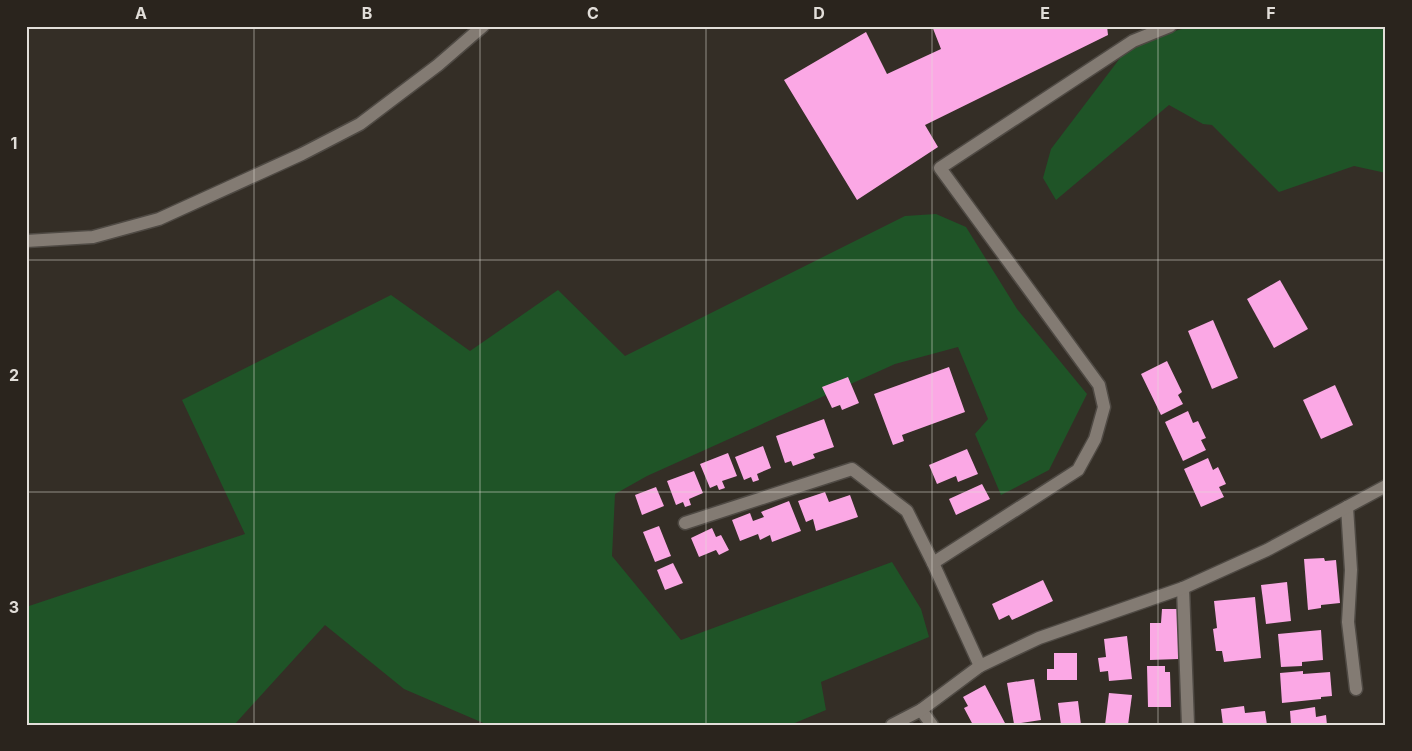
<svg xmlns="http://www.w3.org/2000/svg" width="1412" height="751" font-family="Inter,sans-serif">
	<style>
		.green { fill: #1f5427 }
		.building { fill: #fba8e5 }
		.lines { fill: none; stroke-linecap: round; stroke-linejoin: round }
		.minor-casing { stroke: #4f4a44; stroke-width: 15 }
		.minor { stroke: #837b73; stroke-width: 12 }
		.grid { fill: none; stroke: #e2ded9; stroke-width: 1; stroke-opacity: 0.55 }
		.neatline { fill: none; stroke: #e2ded9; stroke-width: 2 }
		.grid-label { font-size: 16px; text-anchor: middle; font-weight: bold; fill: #e2ded9 }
	</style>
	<rect width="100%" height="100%" fill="#342e26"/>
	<g class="green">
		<path d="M 1195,26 L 1386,26 L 1386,173 L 1354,166 L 1279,192 L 1212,125 L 1203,124 L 1169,105 L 1056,200 L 1043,178 L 1051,149 L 1133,41 Z"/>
		<path d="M 936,214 L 966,227 L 1017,309 L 1087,394 L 1049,470 L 1001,495 L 975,434 L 988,419 L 958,347 L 895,364 L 647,476 L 615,494 L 612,556 L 681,640 L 892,562 L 921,609 L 929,637 L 821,682 L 826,710 L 790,725 L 488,725 L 404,689 L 325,625 L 234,725 L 26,725 L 26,607 L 245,534 L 182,400 L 391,295 L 470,351 L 558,290 L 625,356 L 905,216 Z"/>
	</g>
	<g class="building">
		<path d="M 932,26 L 1107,26 L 1108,35 L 925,125 L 938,147 L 857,200 L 784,80 L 866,32 L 887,74 L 941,49 Z"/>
		<path d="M 1280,280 L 1308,329 L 1274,348 L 1247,299 Z"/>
		<path d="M 1213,320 L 1238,378 L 1212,389 L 1188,331 Z"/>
		<path d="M 1167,361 L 1182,392 L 1178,395 L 1183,404 L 1161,415 L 1141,374 Z"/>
		<path d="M 949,367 L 965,412 L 902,435 L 904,441 L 893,445 L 874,394 Z"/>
		<path d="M 848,377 L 859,403 L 842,410 L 840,405 L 832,408 L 822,387 Z"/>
		<path d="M 1335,385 L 1353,425 L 1321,439 L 1303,400 Z"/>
		<path d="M 1188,411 L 1193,423 L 1198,421 L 1206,438 L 1201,440 L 1206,450 L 1183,461 L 1165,422 Z"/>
		<path d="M 824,419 L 834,447 L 813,454 L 815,458 L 793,466 L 791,461 L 785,463 L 776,436 Z"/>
		<path d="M 763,446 L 771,468 L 757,474 L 759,480 L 753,482 L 751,477 L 744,480 L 735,457 Z"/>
		<path d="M 967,449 L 978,474 L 958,482 L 956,476 L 937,484 L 929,465 Z"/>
		<path d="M 728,453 L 737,476 L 722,481 L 725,488 L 719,490 L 717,485 L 710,488 L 700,464 Z"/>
		<path d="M 1208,458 L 1213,470 L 1218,467 L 1226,484 L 1219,487 L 1224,497 L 1201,507 L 1184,469 Z"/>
		<path d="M 694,471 L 703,493 L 689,499 L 691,505 L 685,507 L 683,502 L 676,505 L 667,481 Z"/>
		<path d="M 982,484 L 990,499 L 956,515 L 949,499 Z"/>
		<path d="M 656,487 L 664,506 L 642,515 L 635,495 Z"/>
		<path d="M 825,492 L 829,502 L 850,495 L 858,517 L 816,531 L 813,519 L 806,522 L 798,501 Z"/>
		<path d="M 789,501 L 801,531 L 772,542 L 770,535 L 760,540 L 758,534 L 740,541 L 732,520 L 750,513 L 753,521 L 764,517 L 761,512 Z"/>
		<path d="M 659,526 L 671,556 L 655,562 L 643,532 Z"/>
		<path d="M 712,528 L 716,537 L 721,535 L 729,550 L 719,555 L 716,550 L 699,557 L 691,538 Z"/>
		<path d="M 1324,558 L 1325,561 L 1336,560 L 1340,603 L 1321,605 L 1321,608 L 1308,610 L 1304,559 Z"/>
		<path d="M 673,563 L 683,583 L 665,590 L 657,570 Z"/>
		<path d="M 1043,580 L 1053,601 L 1012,620 L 1009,615 L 999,620 L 992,604 Z"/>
		<path d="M 1287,582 L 1291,621 L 1266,624 L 1261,585 Z"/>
		<path d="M 1255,597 L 1261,658 L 1224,662 L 1222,651 L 1216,651 L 1213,629 L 1217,628 L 1214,601 Z"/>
		<path d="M 1162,609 L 1179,609 L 1178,659 L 1150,660 L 1150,623 L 1161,623 Z"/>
		<path d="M 1321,630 L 1323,660 L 1302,662 L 1302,666 L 1281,667 L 1278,634 Z"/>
		<path d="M 1127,636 L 1132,679 L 1109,681 L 1108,671 L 1100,672 L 1098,658 L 1106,657 L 1104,639 Z"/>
		<path d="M 1054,653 L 1077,653 L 1077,680 L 1047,680 L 1047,669 L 1054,669 Z"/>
		<path d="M 1147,666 L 1165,666 L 1165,672 L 1170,672 L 1171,707 L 1148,707 Z"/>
		<path d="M 1303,671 L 1303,674 L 1330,672 L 1332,696 L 1321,697 L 1321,699 L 1282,703 L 1280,673 Z"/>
		<path d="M 1034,679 L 1041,720 L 1014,724 L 1007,683 Z"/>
		<path d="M 985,685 L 1006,725 L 973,725 L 964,708 L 968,706 L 963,697 Z"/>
		<path d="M 1109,693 L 1132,695 L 1128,725 L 1105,725 Z"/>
		<path d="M 1078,701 L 1081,725 L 1061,725 L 1058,703 Z"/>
		<path d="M 1244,706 L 1245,713 L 1265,711 L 1267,725 L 1223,725 L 1221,709 Z"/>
		<path d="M 1315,707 L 1316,717 L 1326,715 L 1327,725 L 1291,725 L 1290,711 Z"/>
	</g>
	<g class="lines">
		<defs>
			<g id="minor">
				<path d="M 26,241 L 93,237 L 159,219 L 302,154 L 360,124 L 438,65 L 483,26"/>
				<path d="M 1347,507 L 1351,570 L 1348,622 L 1356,689"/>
				<path d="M 685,523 L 852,469 L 907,511 L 933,563 L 980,666"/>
				<path d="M 933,563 L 1078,470 L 1095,439 L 1104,407 L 1099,385 L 940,168 L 1133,41 L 1170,26"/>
				<path d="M 1183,588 L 1188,725"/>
				<path d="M 921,710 L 932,725"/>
				<path d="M 892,725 L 921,710 L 980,666 L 1039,638 L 1183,588 L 1267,550 L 1386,486"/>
			</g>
		</defs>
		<use href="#minor" class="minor-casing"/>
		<use href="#minor" class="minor"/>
	</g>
	<path class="grid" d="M 254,26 L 254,725M 480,26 L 480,725M 706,26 L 706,725M 932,26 L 932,725M 1158,26 L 1158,725M 26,260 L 1386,260M 26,492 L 1386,492"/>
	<rect width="1412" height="751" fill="none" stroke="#2a241d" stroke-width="55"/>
	<rect x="28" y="28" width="1356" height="696" class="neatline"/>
	<g class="grid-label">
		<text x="141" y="19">A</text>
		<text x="367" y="19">B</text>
		<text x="593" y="19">C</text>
		<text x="819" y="19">D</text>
		<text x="1045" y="19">E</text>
		<text x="1271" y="19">F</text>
		<text x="14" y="149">1</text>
		<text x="14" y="381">2</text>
		<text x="14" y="613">3</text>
	</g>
</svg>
